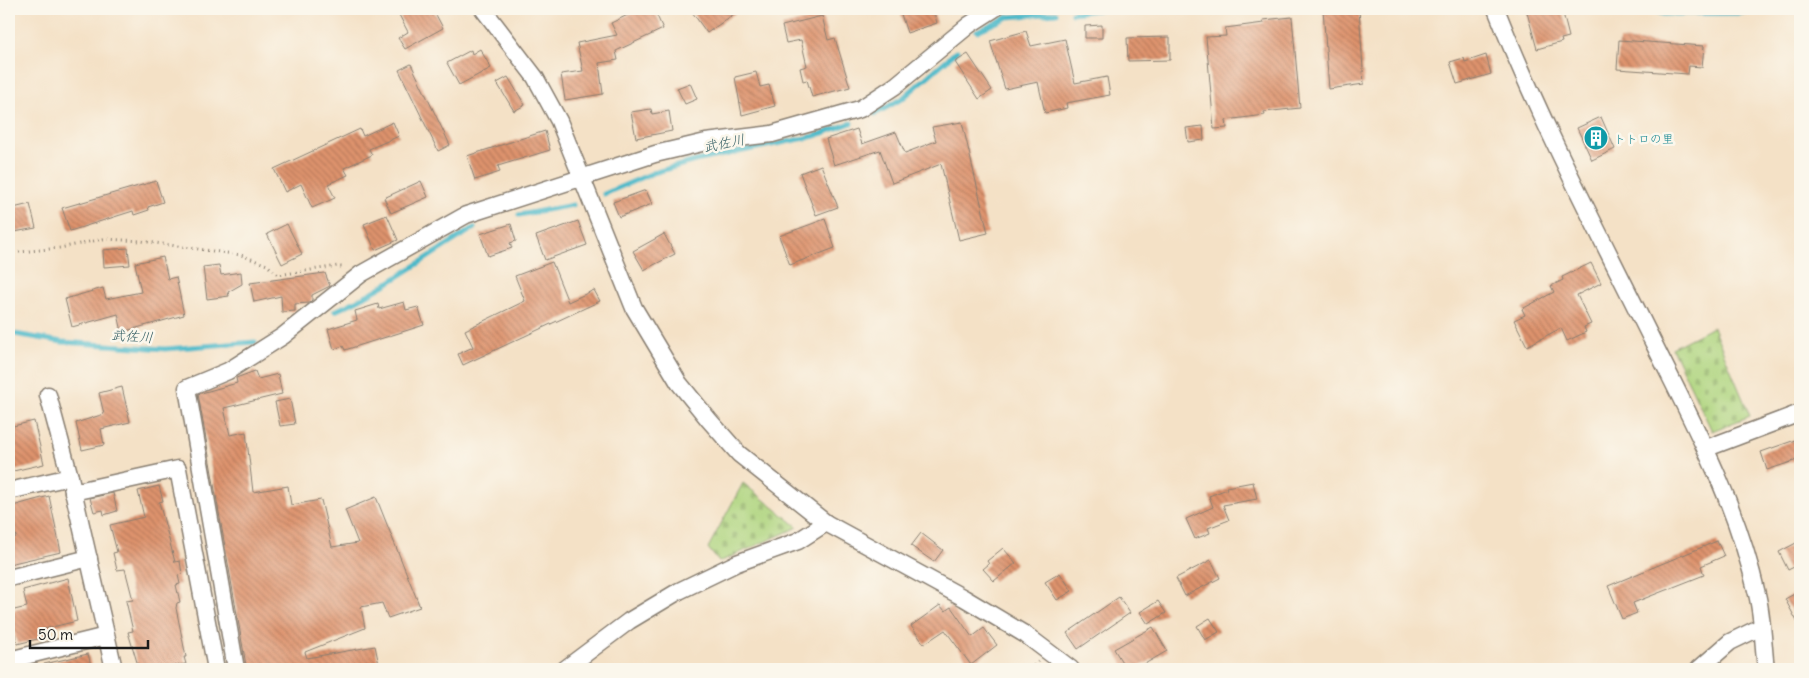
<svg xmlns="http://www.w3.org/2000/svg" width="1809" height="678" font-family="Delius,'Klee One',sans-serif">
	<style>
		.cemetery { fill: url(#cemetery-stones); stroke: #65784d }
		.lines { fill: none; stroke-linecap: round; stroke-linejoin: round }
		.stream { stroke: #4db9c9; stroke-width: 5 }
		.building { fill: url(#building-back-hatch) }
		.minor-casing { stroke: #887e71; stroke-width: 19 }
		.path { stroke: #887e71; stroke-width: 3; stroke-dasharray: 1 4; stroke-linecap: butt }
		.minor { stroke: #fff; stroke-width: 16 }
		.labels { text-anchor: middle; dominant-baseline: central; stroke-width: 5; stroke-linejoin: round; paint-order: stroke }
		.culture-label { font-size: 12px; fill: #0d838f; stroke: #fbf7ec; text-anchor: start }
		.water-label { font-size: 14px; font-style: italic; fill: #305b61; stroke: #fbf7ec }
	</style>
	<defs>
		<pattern id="cemetery-stones" width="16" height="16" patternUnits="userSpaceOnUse" patternTransform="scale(1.25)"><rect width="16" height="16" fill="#aed47e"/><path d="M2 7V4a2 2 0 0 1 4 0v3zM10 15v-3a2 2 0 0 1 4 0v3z" fill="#95b56c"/></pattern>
		<pattern id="building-back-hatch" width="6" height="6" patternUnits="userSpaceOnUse" patternTransform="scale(1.25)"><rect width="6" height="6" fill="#de936d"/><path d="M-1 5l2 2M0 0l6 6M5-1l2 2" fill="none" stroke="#b37759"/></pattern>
	</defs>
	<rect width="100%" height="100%" fill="#fbf7ec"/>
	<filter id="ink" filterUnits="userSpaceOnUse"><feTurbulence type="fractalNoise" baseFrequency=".02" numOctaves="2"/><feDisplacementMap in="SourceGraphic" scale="10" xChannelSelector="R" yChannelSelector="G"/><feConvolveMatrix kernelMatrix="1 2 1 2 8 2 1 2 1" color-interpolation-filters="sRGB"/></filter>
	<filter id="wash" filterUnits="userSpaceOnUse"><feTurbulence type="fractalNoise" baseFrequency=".0096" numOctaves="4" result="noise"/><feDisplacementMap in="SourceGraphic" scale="20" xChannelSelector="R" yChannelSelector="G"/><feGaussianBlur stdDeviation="1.12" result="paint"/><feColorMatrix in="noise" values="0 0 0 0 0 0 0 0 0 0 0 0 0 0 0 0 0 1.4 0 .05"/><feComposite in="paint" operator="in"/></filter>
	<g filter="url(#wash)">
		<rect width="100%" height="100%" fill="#f4e1c6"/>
		<g class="cemetery">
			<path d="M 1713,327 L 1750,416 L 1712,431 L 1672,348 Z"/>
			<path d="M 743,483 L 798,527 L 719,562 L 708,548 Z"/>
		</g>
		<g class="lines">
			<g class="stream">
				<path d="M 1648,9 L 1663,14 L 1742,13 L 1753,9"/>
				<path d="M 1072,13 L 1105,9"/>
				<path d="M 977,31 L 1008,17 L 1056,13"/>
				<path d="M 875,114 L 903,98 L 957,51"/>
				<path d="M 604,194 L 653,173 L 695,161 L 815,136 L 851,123"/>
				<path d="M 519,215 L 573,205"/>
				<path d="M 335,311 C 385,289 428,256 474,228"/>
				<path d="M 9,333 L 62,342 L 165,349 L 255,342"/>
			</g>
		</g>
		<g id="blocks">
			<g class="building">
				<path d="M 396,9 L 433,9 L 443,28 L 405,49 L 398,38 L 408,32 Z"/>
				<path d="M 640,9 L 654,9 L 663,29 L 616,51 L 618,60 L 599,63 L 603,94 L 565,100 L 561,74 L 583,71 L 577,43 L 617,35 L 611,23 Z"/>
				<path d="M 690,9 L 741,9 L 707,33 Z"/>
				<path d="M 908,9 L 933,9 L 937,23 L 907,33 L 900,11 Z"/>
				<path d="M 1323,9 L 1359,9 L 1364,84 L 1329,89 Z"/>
				<path d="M 1526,9 L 1562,9 L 1569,37 L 1561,39 L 1562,42 L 1537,49 Z"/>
				<path d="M 822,16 L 828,40 L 835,38 L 850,87 L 812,97 L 807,80 L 803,81 L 800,68 L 807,66 L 801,40 L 786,43 L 782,26 Z"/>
				<path d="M 1292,17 L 1300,108 L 1264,112 L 1265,115 L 1226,120 L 1227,128 L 1214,129 L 1206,37 L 1226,36 L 1225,28 L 1264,23 L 1263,20 Z"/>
				<path d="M 1102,25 L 1102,38 L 1085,38 L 1085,26 Z"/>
				<path d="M 1026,31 L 1031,46 L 1065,39 L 1075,83 L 1107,77 L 1110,95 L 1066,103 L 1067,108 L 1045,113 L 1038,82 L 1005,89 L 990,41 Z"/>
				<path d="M 1170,37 L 1170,60 L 1128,61 L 1127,38 Z"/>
				<path d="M 1619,40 L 1704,46 L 1702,67 L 1689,66 L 1688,74 L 1617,69 Z"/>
				<path d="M 480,49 L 491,68 L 459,85 L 447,63 L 471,50 L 472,54 Z"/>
				<path d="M 968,54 L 992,90 L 979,99 L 955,62 Z"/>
				<path d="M 1486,55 L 1491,74 L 1457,84 L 1450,62 L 1464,58 L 1465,62 Z"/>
				<path d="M 411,64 L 450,145 L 438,151 L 399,70 Z"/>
				<path d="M 756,72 L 760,87 L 769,85 L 775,106 L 742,115 L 735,77 Z"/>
				<path d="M 508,77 L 525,105 L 514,111 L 497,83 Z"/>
				<path d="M 690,83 L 697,99 L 685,104 L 677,88 Z"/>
				<path d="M 651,109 L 652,114 L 669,111 L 672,131 L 636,138 L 631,112 Z"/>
				<path d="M 1601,117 L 1615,149 L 1592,160 L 1577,128 Z"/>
				<path d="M 393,122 L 399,136 L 369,149 L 372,155 L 344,168 L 348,175 L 328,184 L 335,198 L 312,208 L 301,184 L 285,192 L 274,169 L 360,129 L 363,136 Z"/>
				<path d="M 962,122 L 988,233 L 959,240 L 941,164 L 892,183 L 880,150 L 834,165 L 826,139 L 857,129 L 862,144 L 896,132 L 905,153 L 936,141 L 932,127 Z"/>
				<path d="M 1203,126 L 1204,140 L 1188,142 L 1186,128 Z"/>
				<path d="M 545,131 L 550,150 L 498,166 L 500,172 L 475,180 L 467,156 Z"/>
				<path d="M 821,165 L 838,207 L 816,215 L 800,173 Z"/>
				<path d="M 156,181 L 163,202 L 148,207 L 149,210 L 134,215 L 133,211 L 70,231 L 62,208 Z"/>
				<path d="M 421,181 L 428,197 L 391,213 L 384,198 Z"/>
				<path d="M 646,190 L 652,204 L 619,217 L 613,202 Z"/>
				<path d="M 30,204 L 36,228 L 9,233 L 9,209 Z"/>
				<path d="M 387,215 L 398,240 L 375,250 L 364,224 Z"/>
				<path d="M 825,219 L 835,248 L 790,265 L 779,236 Z"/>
				<path d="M 578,221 L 587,245 L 545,260 L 536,236 Z"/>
				<path d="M 287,224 L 302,254 L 282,264 L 267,234 Z"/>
				<path d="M 511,224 L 516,241 L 510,243 L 512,248 L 488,256 L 480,234 Z"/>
				<path d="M 664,234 L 675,254 L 644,270 L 633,251 Z"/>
				<path d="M 128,248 L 130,265 L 104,267 L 103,250 Z"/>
				<path d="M 163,257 L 168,279 L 176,277 L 184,315 L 122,332 L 118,314 L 72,327 L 65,299 L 103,288 L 106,299 L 141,292 L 135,263 Z"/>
				<path d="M 552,262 L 568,302 L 594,290 L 600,301 L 463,365 L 458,354 L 473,347 L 465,330 L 525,301 L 515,276 Z"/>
				<path d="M 1591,263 L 1601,283 L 1577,295 L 1591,324 L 1584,327 L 1586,332 L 1567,341 L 1561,328 L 1527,346 L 1514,320 L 1525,315 L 1522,309 L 1554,292 L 1551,286 L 1563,280 L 1562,277 Z"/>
				<path d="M 219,265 L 221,275 L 241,272 L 242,284 L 228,292 L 229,296 L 207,299 L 203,267 Z"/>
				<path d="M 325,273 L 330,286 L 312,295 L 312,300 L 309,303 L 295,304 L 295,311 L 282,312 L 281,296 L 254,302 L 250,283 Z"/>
				<path d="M 404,302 L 406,310 L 418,307 L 424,325 L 345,350 L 343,346 L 334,349 L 328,329 L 357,320 L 355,311 L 378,304 L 379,309 Z"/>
				<path d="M 255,371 L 258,379 L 278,374 L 282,394 L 224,408 L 230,435 L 246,432 L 253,492 L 288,486 L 291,505 L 321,500 L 332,547 L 358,543 L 345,510 L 376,497 L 420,607 L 388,618 L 382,603 L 361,607 L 365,628 L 305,652 L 307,658 L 375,646 L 380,669 L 248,669 L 246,665 L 198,394 L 237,383 L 236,378 Z"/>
				<path d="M 122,387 L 130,422 L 101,429 L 104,445 L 82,450 L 76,423 L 104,414 L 99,393 Z"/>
				<path d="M 290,399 L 295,424 L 280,426 L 275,402 Z"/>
				<path d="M 34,421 L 44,464 L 9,472 L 9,427 Z"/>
				<path d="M 1798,439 L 1800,459 L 1767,470 L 1761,452 Z"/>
				<path d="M 1253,482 L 1257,499 L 1223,505 L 1229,520 L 1208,528 L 1210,533 L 1195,539 L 1186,519 L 1213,507 L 1209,496 L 1227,489 L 1226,487 Z"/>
				<path d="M 159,486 L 163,501 L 159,502 L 175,562 L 180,561 L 182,574 L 178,575 L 180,584 L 176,585 L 180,602 L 177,603 L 176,608 L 186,657 L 184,657 L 186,664 L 158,669 L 139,669 L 128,632 L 133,631 L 126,601 L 133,600 L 125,569 L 117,570 L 113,553 L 117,552 L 110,525 L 144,517 L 138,491 Z"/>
				<path d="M 113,493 L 117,511 L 104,515 L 103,510 L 94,512 L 90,498 Z"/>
				<path d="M 49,496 L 61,552 L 9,564 L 9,539 L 16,537 L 9,507 Z"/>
				<path d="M 921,533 L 943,550 L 934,562 L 911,546 Z"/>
				<path d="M 1717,541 L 1724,556 L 1701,566 L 1704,575 L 1633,603 L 1637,613 L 1622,619 L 1608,586 Z"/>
				<path d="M 1796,543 L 1800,551 L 1800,564 L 1788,570 L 1779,552 Z"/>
				<path d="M 1003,548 L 1016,563 L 994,581 L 983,569 L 989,564 L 987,561 Z"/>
				<path d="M 1211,560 L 1220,578 L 1185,596 L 1176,578 Z"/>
				<path d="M 1060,573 L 1072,591 L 1057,600 L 1045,582 Z"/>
				<path d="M 68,578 L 77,621 L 44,629 L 46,637 L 17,644 L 10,611 L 27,607 L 23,590 Z"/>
				<path d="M 1800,591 L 1800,627 L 1785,599 Z"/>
				<path d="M 1119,597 L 1130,613 L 1078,649 L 1067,633 Z"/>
				<path d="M 1158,601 L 1166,613 L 1148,624 L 1140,612 Z"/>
				<path d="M 940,605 L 945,611 L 951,607 L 972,637 L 984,628 L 997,645 L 971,665 L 945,630 L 924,644 L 911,626 Z"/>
				<path d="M 1210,618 L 1219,632 L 1205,640 L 1197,626 Z"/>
				<path d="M 1153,627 L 1167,651 L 1136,669 L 1126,669 L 1114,649 Z"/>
				<path d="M 88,654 L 92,669 L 45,669 L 44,664 Z"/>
			</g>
		</g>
	</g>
	<g filter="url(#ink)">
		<use href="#blocks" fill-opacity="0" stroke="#887e71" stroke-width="1"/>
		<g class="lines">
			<defs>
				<g id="minor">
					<path d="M 483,9 L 535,77 L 559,121 L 634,308 L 679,383 L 709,420 L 739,454 L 826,523 L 964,598 L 1026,635 L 1071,669"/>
					<path d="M 1496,9 C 1541,123 1599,233 1654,344 C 1695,427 1736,502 1757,594 C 1763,618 1763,645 1766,669"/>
					<path d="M 48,395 L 70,477 L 114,669"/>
					<path d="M 1707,448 L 1800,413"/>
					<path d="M 9,491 L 70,477"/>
					<path d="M 73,492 L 178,469 L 216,669"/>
					<path d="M 9,578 L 89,558"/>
					<path d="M 9,660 L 106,636"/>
					<path d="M 236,669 L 187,388 L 228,371 L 283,336 L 361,274 L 466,215 L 655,154 L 706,142 L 772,134 L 860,109 L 895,86 L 969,25 L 994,9"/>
					<path d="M 565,669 L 629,621 L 679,591 L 737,563 L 798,541 L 826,523"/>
					<path d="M 1699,669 L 1730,642 L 1761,627"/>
				</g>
			</defs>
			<use href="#minor" class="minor-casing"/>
			<g class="path">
				<path d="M 9,253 L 60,248 L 103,239 L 141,241 L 241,255 L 267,265 L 278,275 L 338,266 L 344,268"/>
				<path d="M 1030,669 L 1038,662"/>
			</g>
			<use href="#minor" class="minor"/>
		</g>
	</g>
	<defs>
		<symbol id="building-disc" viewBox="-11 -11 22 22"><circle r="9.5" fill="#0f9aa8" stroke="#fbf7ec"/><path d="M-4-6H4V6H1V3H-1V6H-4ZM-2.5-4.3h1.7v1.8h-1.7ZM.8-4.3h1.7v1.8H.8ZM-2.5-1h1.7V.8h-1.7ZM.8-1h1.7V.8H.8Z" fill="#fff"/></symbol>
	</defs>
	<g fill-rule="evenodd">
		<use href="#building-disc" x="1582" y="124" width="28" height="28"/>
	</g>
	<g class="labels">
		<g class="culture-label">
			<text x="1614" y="138">トトロの里</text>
		</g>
		<g class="water-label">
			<text transform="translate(724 143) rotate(-11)">武佐川</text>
			<text transform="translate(132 336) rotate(4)">武佐川</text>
		</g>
	</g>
	<rect width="1809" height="678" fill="none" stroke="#fbf7ec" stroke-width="30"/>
	<path d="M30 640v8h118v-8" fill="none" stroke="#1c1c1c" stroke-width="2.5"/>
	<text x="38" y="640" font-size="15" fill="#1c1c1c" stroke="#fbf7ec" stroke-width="4" paint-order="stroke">50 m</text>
</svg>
